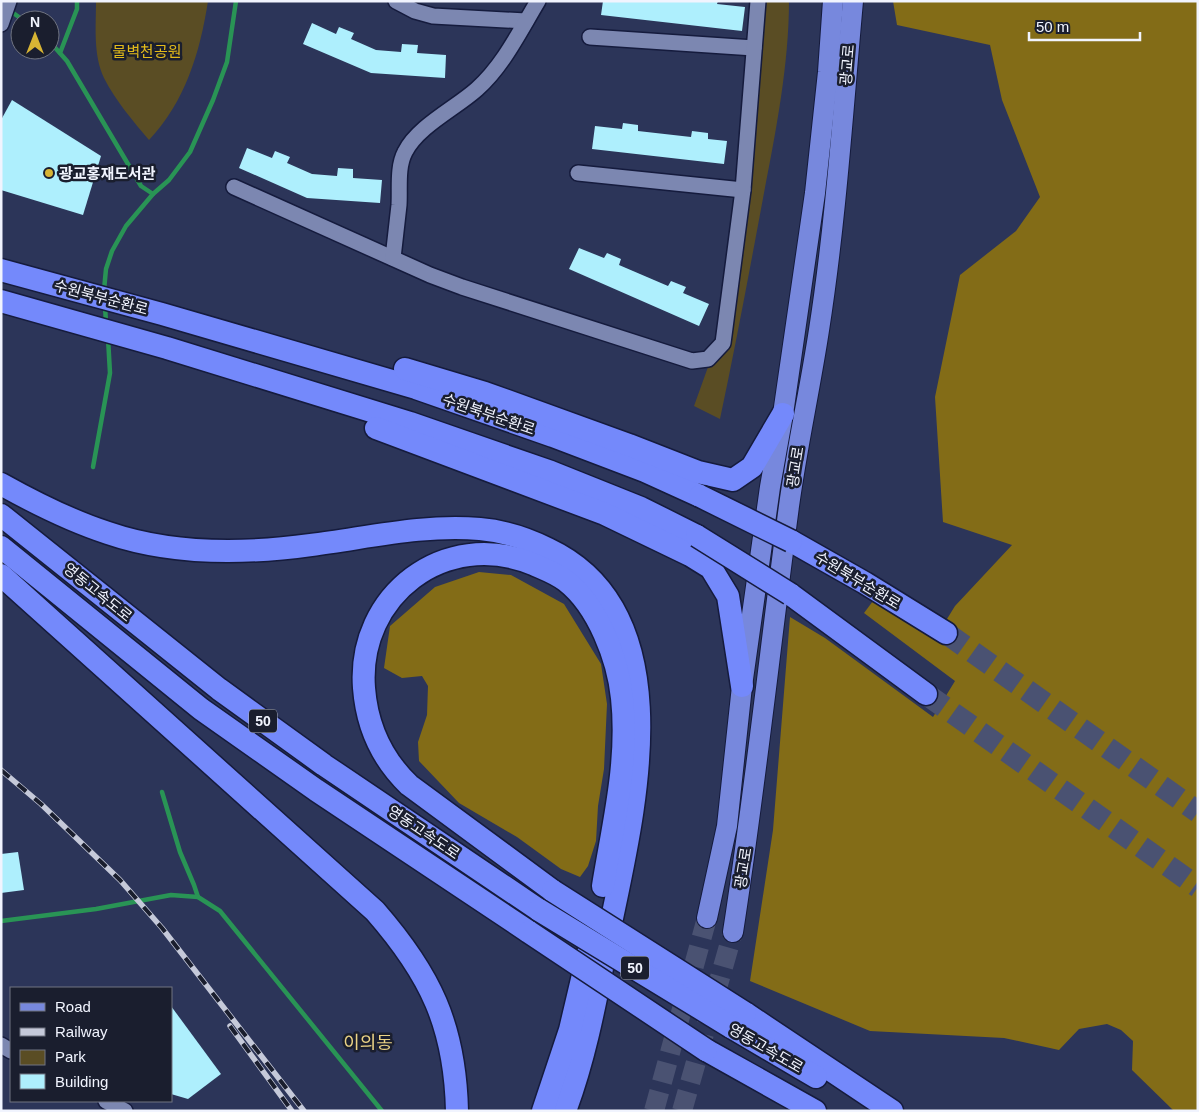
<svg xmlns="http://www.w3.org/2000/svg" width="1199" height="1112" font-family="Helvetica,'Noto Sans KR',sans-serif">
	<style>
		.green { fill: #5a4d24 }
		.forest { fill: #836c17 }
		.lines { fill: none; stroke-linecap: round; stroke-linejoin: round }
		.stream { stroke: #299455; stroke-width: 4.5 }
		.building { fill: #aeeffd }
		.major-tunnel { stroke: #4a5272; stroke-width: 20; stroke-dasharray: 20 10; stroke-linecap: butt }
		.highway-tunnel { stroke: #4a5272; stroke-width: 22; stroke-dasharray: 22 11; stroke-linecap: butt }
		.minor-casing { stroke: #151b3d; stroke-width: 18 }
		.major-casing { stroke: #151b3d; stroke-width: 22 }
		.highway-casing { stroke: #151b3d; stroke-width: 25 }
		.minor { stroke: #7c87b1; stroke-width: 15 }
		.major { stroke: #78d; stroke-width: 20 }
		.highway { stroke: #7489fb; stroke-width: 22 }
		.rail-casing { stroke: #c5c9d9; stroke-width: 5.5 }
		.rail { stroke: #1a1e2e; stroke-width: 4; stroke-dasharray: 11; stroke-linecap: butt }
		.highway-bridge-casing { stroke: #151b3d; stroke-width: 25; stroke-linecap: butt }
		.highway-bridge { stroke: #7489fb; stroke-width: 22 }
		.poi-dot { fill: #d7b434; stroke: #1a1e2e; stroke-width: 2 }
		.labels { text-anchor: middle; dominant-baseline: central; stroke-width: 5; stroke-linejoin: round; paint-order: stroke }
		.shield { fill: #1a1e2e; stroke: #b0b4c0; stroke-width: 1 }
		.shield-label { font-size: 14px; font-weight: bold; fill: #f1f4fe }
		.park-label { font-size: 15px; fill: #e2ba1a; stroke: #1a1e2e }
		.street-label { font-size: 15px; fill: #f1f4fe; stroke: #1a1e2e }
		.poi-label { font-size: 15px; font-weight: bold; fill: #f1f4fe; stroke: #1a1e2e; text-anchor: start }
		.quarter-label { font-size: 18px; fill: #ebd386; stroke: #1a1e2e }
	</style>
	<rect width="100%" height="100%" fill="#2c3559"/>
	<g class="green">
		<path d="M 96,1 L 208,1 C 200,53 185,102 149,140 C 133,121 115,100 104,78 C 93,55 96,26 96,1 Z"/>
		<path d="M 762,1 L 789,1 C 789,64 776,131 764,193 C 750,268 736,344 720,419 L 694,406 L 722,328 Z"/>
	</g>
	<g class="forest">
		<path d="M 893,1 L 1198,1 L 1198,1111 L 1174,1111 L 1132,1070 L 1133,1041 L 1121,1030 L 1107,1024 L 1079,1029 L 1059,1050 L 1004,1038 L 870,1031 L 750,981 L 773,830 L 790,617 L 825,638 L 933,717 L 955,681 L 864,613 L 876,597 L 908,618 L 934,640 L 955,606 L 1012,545 L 943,522 L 935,397 L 960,275 L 1016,231 L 1040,197 L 1002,100 L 990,45 L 897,25 Z"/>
		<path d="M 479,572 L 511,575 L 564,604 L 601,664 L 607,704 L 604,769 L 598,806 L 596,841 L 588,866 L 580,877 L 561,869 L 517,837 L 459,803 L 419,761 L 418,742 L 427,715 L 428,686 L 422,676 L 402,678 L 384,668 L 390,626 L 435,587 Z"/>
	</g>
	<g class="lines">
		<g class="stream">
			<path d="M 9,10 L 23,20"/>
			<path d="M 50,42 L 67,61 L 141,186 L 153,194"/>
			<path d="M 60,53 L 77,9 L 77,1"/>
			<path d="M 104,290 L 106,269 L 112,251 L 126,226 L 153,194 L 169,180 L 190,152 L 213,100 L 227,62 L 236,1"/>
			<path d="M 105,306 L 106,323"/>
			<path d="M 93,467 L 110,373 L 108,338"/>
			<path d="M 162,792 L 180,852 L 194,885 L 198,897"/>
			<path d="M 1,921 L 96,909 L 171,895 L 198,897 L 220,911 L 382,1111"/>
		</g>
	</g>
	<g class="building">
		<path d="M 603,1 L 718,1 L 717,4 L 745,7 L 742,31 L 601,15 Z"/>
		<path d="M 312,23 L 336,34 L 339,27 L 354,33 L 351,39 L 376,50 L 401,52 L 402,44 L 418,45 L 417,53 L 446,55 L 445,78 L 371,73 L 303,44 Z"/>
		<path d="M 12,100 L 101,156 L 83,215 L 1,190 L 1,120 Z"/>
		<path d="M 623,123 L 638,125 L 638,131 L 691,137 L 692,131 L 708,133 L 708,139 L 727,141 L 724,164 L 592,149 L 595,126 L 622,129 Z"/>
		<path d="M 247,148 L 272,158 L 275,151 L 290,157 L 287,163 L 312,174 L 337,176 L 338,168 L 353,169 L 353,178 L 382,180 L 380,203 L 307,198 L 239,168 Z"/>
		<path d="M 579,248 L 604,258 L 607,253 L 621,259 L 619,265 L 668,286 L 671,281 L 686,287 L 683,293 L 709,304 L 699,326 L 569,269 Z"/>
		<path d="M 18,852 L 24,890 L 1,893 L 1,854 Z"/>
		<path d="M 171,1006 L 221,1074 L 188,1099 L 171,1094 Z"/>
	</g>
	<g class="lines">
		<g class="major-tunnel">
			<path d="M 654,1111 L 707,918"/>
			<path d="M 682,1111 L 733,932"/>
		</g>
		<g class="highway-tunnel">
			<path d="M 946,633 L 1198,812"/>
			<path d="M 926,694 L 1198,887"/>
		</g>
		<defs>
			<g id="minor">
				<path d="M 396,1 L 415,11 L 433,16 L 526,21"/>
				<path d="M 1,24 L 9,1"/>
				<path d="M 590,37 L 754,48"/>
				<path d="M 578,173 L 743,190"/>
				<path d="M 234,187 L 430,275 L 462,287 L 692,361 L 708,359 L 723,343 L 743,190 L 758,1"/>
				<path d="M 393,258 C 395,240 397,223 399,205 C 400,188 397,167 405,152 C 418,126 456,108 477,89 C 503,66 520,31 538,1"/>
				<path d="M 1,1045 L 11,1051"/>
				<path d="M 106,1101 L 125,1111"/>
			</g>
			<g id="major">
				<path d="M 707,918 L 727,826 L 742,686 L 770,487 L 783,414 L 815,193 L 828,72 L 833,1"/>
				<path d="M 733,932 C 755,791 770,648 789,506 C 797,447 810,389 819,330 C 836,221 843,111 853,1"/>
			</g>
			<g id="highway">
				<path d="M 1,270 L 162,314 L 416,388 L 553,436 L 645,471 L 700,496"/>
				<path d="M 1,301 L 167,348 L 410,423 L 551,472 L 641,508 L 697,536"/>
				<path d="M 405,369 L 485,393 L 629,445 L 698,472 L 733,480 L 752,467 L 783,414"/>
				<path d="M 376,428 L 605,514 L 690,555 L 711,568 L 728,596 L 742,686"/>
				<path d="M 1,484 C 35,503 71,521 108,533 C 172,555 245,554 311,545 C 367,538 423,524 480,529 C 504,531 526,538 548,549 C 683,613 635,808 611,923 C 598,986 588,1050 565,1111"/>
				<path d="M 1,515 L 219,689 L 324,765 L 539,910"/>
				<path d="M 791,541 L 865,583 L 946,633"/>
				<path d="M 1,547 L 201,709 L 316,790 L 529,932"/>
				<path d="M 1,575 L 375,911 C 430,974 455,1025 457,1111"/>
				<path d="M 790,594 L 926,694"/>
				<path d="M 553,891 L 409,785 C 382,759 367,727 364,688 C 357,595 445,528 533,564 C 544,569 556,573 566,581 C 598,606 618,659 622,698 C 629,761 613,824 603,886"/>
				<path d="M 745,1013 L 892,1111"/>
				<path d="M 731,1027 L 816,1077"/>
				<path d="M 706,1050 L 815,1111"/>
				<path d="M 543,1111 L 570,1030 L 595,924"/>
			</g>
		</defs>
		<use href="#minor" class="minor-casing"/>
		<use href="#major" class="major-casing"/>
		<use href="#highway" class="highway-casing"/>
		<use href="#minor" class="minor"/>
		<use href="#major" class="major"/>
		<use href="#highway" class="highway"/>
		<defs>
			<g id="rail">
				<path d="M 1,770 L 41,804 L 120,880 L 162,928 L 304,1111"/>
				<path d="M 230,1026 L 292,1111"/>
			</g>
		</defs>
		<use href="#rail" class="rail-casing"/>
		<use href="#rail" class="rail"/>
		<defs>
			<g id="highway-bridge">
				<path d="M 700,496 L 791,541"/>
				<path d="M 697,536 L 790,594"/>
				<path d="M 553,891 L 745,1013"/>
				<path d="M 539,910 L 731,1027"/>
				<path d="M 529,932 L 706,1050"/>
			</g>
		</defs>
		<use href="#highway-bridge" class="highway-bridge-casing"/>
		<use href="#highway-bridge" class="highway-bridge"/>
	</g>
	<circle class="poi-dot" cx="49" cy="173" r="5"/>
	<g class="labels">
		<g class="shield">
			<rect x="249" y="709.5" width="28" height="23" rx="4"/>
			<rect x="621" y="956.5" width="28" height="23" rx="4"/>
		</g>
		<g class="shield-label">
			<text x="263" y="721">50</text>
			<text x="635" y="968">50</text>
		</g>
		<g class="park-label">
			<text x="147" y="51">물벽천공원</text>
		</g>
		<g class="street-label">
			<text transform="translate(847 65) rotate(-85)">광교로</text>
			<text transform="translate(101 297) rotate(15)">수원북부순환로</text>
			<text transform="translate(489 414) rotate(19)">수원북부순환로</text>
			<text transform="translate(795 467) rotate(-81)">광교로</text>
			<text transform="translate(858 580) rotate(31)">수원북부순환로</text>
			<text transform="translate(98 592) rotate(39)">영동고속도로</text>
			<text transform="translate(424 832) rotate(34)">영동고속도로</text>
			<text transform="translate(743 868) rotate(-81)">광교로</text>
			<text transform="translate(766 1048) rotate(30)">영동고속도로</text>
		</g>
		<g class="poi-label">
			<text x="59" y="173">광교홍재도서관</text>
		</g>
		<g class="quarter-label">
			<text x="368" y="1043">이의동</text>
		</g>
	</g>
	<rect width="1199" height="1112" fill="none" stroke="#f1f4fe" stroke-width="5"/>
	<rect x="10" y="987" width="162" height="115" fill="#1a1e2e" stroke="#707481"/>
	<rect x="20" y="1003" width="25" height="8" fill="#7788dd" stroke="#707481"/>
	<text x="55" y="1012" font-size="15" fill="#f1f4fe">Road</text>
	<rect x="20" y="1028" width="25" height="8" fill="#c5c9d9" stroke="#707481"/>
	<text x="55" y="1037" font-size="15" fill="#f1f4fe">Railway</text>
	<rect x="20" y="1050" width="25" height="15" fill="#5a4d24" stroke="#707481"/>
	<text x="55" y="1062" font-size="15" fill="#f1f4fe">Park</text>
	<rect x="20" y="1074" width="25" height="15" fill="#aeeffd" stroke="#707481"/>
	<text x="55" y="1087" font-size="15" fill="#f1f4fe">Building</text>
	<g transform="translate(35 35)"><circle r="24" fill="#1a1e2e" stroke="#707481"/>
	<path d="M0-4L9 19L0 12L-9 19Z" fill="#d7b434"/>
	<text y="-8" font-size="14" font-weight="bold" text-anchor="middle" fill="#f1f4fe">N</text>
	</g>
	<path d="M1029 32v8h111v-8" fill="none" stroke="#f1f4fe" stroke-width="2.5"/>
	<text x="1036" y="32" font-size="15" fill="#f1f4fe" stroke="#1a1e2e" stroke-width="4" paint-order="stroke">50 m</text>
</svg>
